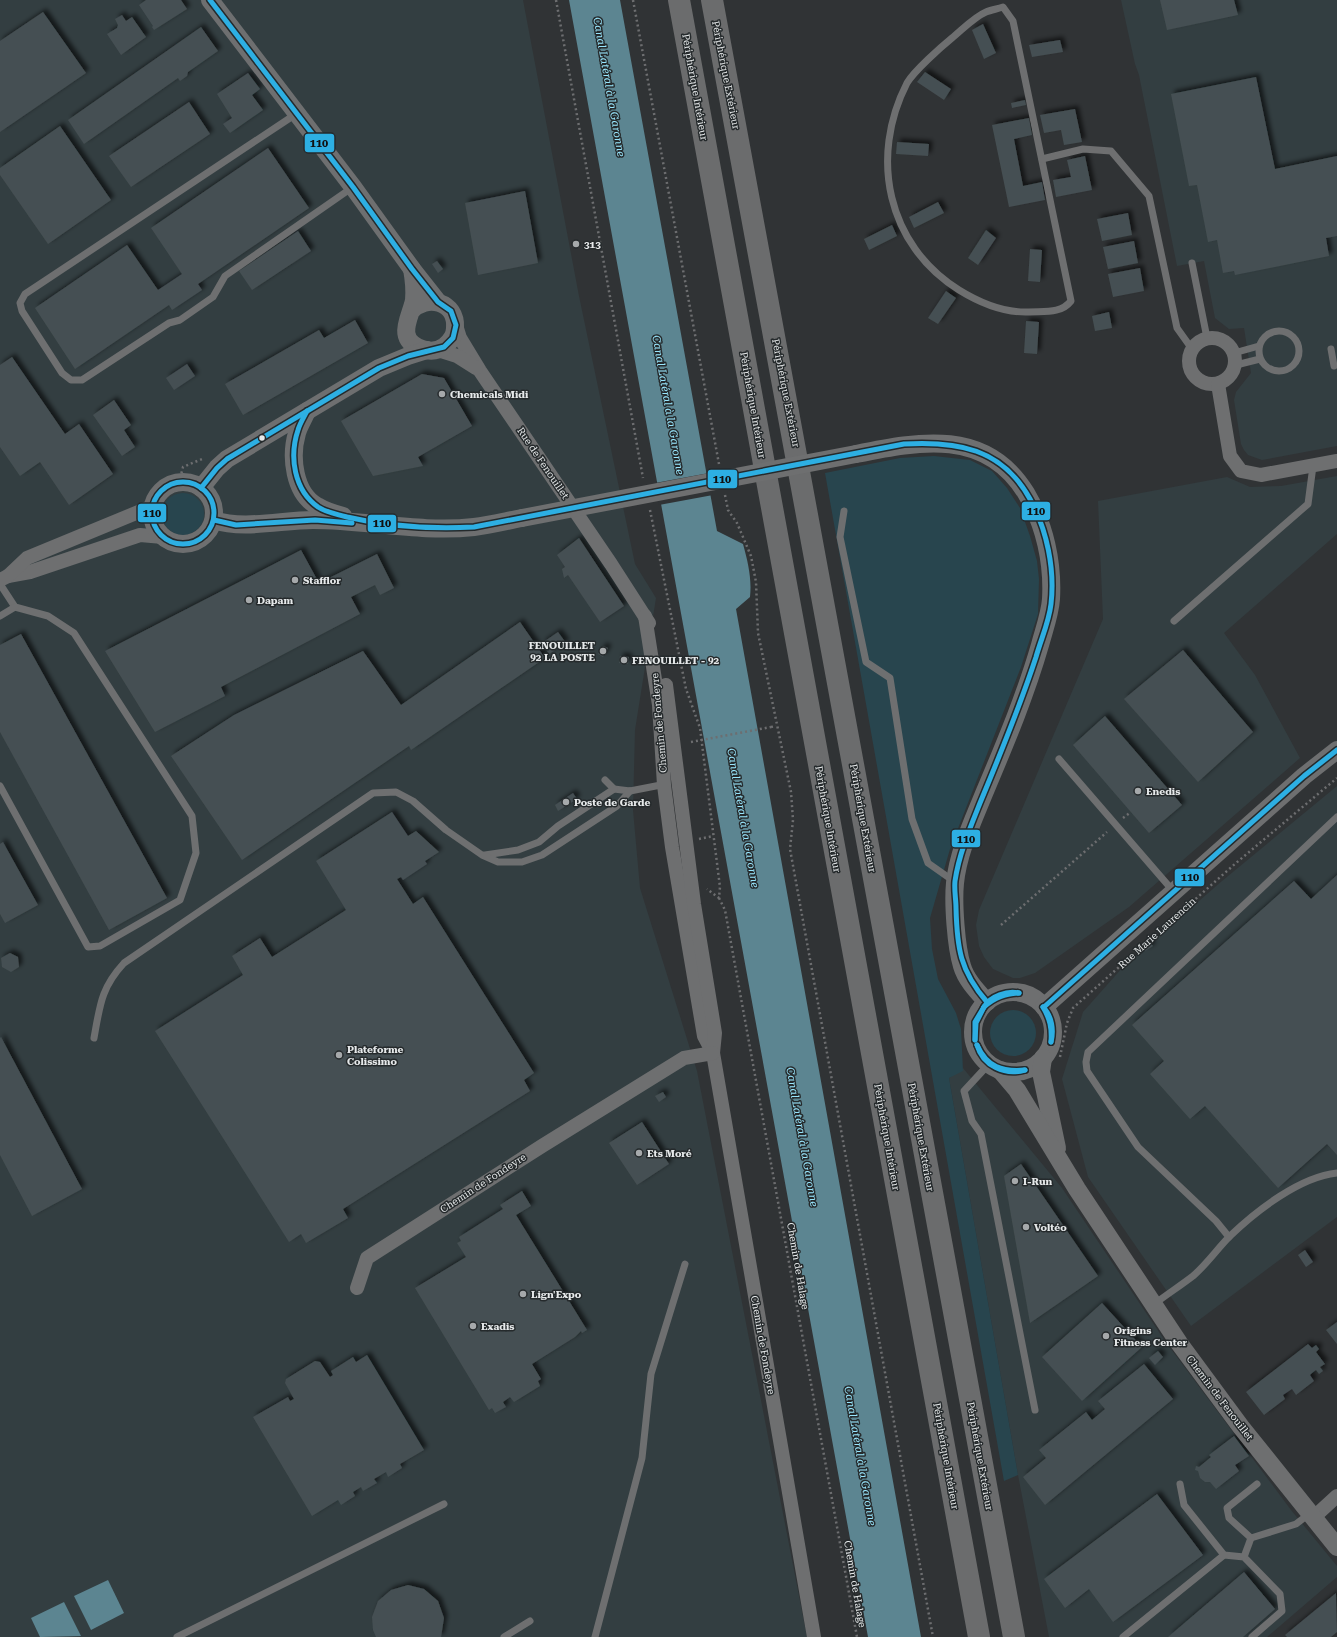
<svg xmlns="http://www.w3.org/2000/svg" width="1337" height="1637" font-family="'Roboto Serif',serif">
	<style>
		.built { fill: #333e41 }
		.green { fill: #28454e }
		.water { fill: #5c8591 }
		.pier { fill: #303335 }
		.building { fill: #454f52; filter: url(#shadow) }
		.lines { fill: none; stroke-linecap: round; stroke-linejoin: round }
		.path { stroke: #6d6e70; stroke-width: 2.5; stroke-dasharray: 2 3; stroke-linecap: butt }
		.service { stroke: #6e6f70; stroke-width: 7 }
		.minor { stroke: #6e6f70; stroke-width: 14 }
		.tertiary { stroke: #6e6f70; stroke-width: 18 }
		.motorway { stroke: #6b6c6d; stroke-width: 22 }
		.path-bridge { stroke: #6d6e70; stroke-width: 2.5; stroke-dasharray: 2 3; stroke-linecap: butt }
		.tertiary-bridge { stroke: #6e6f70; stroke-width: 18 }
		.bus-1-casing { stroke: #252a2c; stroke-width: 8 }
		.bus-1 { stroke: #2dafe3; stroke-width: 5 }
		.poi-dot { fill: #a6a9ab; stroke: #252a2c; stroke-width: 1.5 }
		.bus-dot { fill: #e6e9ea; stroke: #252a2c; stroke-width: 1.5 }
		.labels { text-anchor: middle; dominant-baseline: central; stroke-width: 3; stroke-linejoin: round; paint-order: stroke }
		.street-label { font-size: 10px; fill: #e6e9ea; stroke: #252a2c }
		.poi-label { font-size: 10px; font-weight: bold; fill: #e6e9ea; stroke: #252a2c; text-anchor: start }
		.water-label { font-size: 11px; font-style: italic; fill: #99e7fe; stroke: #252a2c }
		.line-badge { stroke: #252a2c; stroke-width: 1.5 }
		.pale-badge-label { font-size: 11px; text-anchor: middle; font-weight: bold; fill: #111 }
	</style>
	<defs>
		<filter id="shadow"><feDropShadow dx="3.5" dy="-3.5" stdDeviation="2" flood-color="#0009"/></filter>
	</defs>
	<rect width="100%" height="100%" fill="#303335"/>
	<g class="built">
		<path d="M 0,0 L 523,0 L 579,296 L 635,564 L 656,598 L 635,730 L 633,810 L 640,888 L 697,1071 L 807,1637 L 0,1637 Z"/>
		<path d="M 1121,0 L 1337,0 L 1337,446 L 1262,460 L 1248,455 L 1244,450 L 1241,444 L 1234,400 L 1236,392 L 1251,373 L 1244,328 L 1229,329 L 1215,318 L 1204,261 L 1177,266 L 1139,75 L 1135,64 Z"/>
		<path d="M 1337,476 L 1337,534 L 1224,633 L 1255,675 L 1300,758 L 1129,907 L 1035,973 L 1020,978 L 1013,978 L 993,969 L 984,957 L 979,946 L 976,925 L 979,910 L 1103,619 L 1098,501 L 1227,477 L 1250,487 L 1281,486 Z"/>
		<path d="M 1337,786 L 1337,1217 L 1191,1326 L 1088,1177 L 1062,1079 L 1083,1012 L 1123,967 L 1222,881 Z"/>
		<path d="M 963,1068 L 1062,1188 L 1165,1341 L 1291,1510 L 1337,1566 L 1337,1577 L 1267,1637 L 1049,1637 L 1018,1475 L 949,1078 Z"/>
	</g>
	<g class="green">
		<path d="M 934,456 L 970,460 L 992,471 L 1007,488 L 1020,508 L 1030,536 L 1037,561 L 1039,579 L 1038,614 L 1021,667 L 950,849 L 930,918 L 932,949 L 938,979 L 956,1013 L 961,1029 L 963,1071 L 949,1078 L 1018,1475 L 1004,1481 L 825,473 L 900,458 Z"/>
		<circle cx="183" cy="514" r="21"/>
		<circle cx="1013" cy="1033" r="23"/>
	</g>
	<g class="water">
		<path d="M 569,0 L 620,0 L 717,531 L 743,544 C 748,562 752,579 750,597 L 736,609 L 921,1637 L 868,1637 Z"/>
		<path d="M 108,1580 L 124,1613 L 91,1630 L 74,1596 Z"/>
		<path d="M 64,1602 L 81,1636 L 40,1637 L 31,1618 Z"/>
	</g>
	<path class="pier" d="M 709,473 L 713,495 L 659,505 L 655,483 Z"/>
	<g class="building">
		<path d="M 146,0 L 181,0 L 187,9 L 154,30 L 152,27 L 153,26 L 139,5 Z"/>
		<path d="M 1160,0 L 1234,0 L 1238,15 L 1167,30 Z"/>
		<path d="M 43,12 L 86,73 L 0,132 L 0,41 Z"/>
		<path d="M 122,15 L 126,21 L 132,17 L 146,37 L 121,55 L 107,34 L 117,28 L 118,25 L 115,19 Z"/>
		<path d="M 983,24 L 996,53 L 984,59 L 972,30 Z"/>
		<path d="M 201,27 L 218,51 L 188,72 L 187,76 L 180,81 L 178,78 L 84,144 L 68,120 Z"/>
		<path d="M 1060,40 L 1063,52 L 1032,57 L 1029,45 Z"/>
		<path d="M 925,72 L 951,89 L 944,100 L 917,82 Z"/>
		<path d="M 248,73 L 260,89 L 252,95 L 263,110 L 230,133 L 223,124 L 232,118 L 217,94 Z"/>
		<path d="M 1256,77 L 1275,169 L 1337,156 L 1337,236 L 1326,238 L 1329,256 L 1235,275 L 1234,271 L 1223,273 L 1217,240 L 1208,242 L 1197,185 L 1189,186 L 1171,94 Z"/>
		<path d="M 1025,100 L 1026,105 L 1012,108 L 1011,103 Z"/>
		<path d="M 189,102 L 210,134 L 131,187 L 109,156 Z"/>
		<path d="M 1075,109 L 1082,142 L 1064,145 L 1061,130 L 1044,133 L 1040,115 Z"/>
		<path d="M 1029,118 L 1032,135 L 1014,139 L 1023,186 L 1042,182 L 1045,200 L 1009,207 L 992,125 Z"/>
		<path d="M 60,126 L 111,200 L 48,244 L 0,175 L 0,168 Z"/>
		<path d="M 897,142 L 929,144 L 928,156 L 896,154 Z"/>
		<path d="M 268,148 L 309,208 L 198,284 L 202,290 L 172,310 L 169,305 L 75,369 L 35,308 L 127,245 L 158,290 L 182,274 L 151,228 Z"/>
		<path d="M 1085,156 L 1092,190 L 1056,197 L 1053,180 L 1071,177 L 1067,160 Z"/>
		<path d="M 525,191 L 538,263 L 478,275 L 465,203 Z"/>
		<path d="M 938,202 L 944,213 L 914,228 L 909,217 Z"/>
		<path d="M 1128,213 L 1132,235 L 1102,241 L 1097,219 Z"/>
		<path d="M 892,225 L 897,236 L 869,250 L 864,239 Z"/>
		<path d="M 986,230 L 996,238 L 978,265 L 968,258 Z"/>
		<path d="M 298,231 L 311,251 L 252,290 L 239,271 Z"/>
		<path d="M 1134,241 L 1138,263 L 1108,269 L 1103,247 Z"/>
		<path d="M 1030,249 L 1042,250 L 1040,282 L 1028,281 Z"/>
		<path d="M 437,261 L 443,269 L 438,273 L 432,264 Z"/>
		<path d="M 1140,268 L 1144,291 L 1113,297 L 1108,274 Z"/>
		<path d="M 946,291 L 956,298 L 938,324 L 928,318 Z"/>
		<path d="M 1109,312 L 1112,328 L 1095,331 L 1092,316 Z"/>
		<path d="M 355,320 L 368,343 L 243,415 L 225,384 L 319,330 L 324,338 Z"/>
		<path d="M 1026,321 L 1039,322 L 1037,354 L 1024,353 Z"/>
		<path d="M 12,357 L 65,434 L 79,424 L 113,474 L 69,505 L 40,462 L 20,476 L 0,447 L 0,365 Z"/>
		<path d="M 187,364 L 195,376 L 174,390 L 166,378 Z"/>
		<path d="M 422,374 L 444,378 L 472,426 L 418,457 L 423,466 L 373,476 L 341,421 Z"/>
		<path d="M 114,400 L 131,425 L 124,430 L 135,447 L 122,456 L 93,415 Z"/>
		<path d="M 579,538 L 624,606 L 600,622 L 568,575 L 564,578 L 562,569 L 565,567 L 557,555 Z"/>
		<path d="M 301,550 L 319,583 L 377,554 L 394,588 L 380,595 L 375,585 L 351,597 L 360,614 L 221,687 L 225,696 L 155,732 L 105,651 Z"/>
		<path d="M 520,622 L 545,658 L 411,750 L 409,746 L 242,860 L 171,756 L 234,715 L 363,651 L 401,705 Z"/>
		<path d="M 558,632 L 566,643 L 549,654 L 542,643 Z"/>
		<path d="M 21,634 L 167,898 L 109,930 L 0,732 L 0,645 Z"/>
		<path d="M 603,646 L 608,648 L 603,657 L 598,654 Z"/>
		<path d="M 1183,650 L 1253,732 L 1198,782 L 1124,699 Z"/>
		<path d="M 620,656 L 629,657 L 628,664 L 619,663 Z"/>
		<path d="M 1105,716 L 1182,805 L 1149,833 L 1073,745 Z"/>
		<path d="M 573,793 L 577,799 L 558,811 L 555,805 Z"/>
		<path d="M 392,812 L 408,836 L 416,831 L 439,852 L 425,861 L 427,864 L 403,880 L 401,877 L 397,879 L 413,904 L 423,897 L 534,1073 L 524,1080 L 530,1091 L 343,1209 L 348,1218 L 306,1243 L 301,1234 L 289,1242 L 155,1031 L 243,975 L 232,956 L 260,938 L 272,957 L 346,910 L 316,861 Z"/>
		<path d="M 3,842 L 38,905 L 5,923 L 0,914 L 0,844 Z"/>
		<path d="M 1337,875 L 1337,1155 L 1327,1144 L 1278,1188 L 1205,1106 L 1190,1119 L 1150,1074 L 1164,1061 L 1132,1025 L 1294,881 L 1311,899 Z"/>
		<path d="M 1149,942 L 1153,946 L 1145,951 L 1142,947 Z"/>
		<path d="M 10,953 L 18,957 L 19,967 L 11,972 L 2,967 L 1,958 Z"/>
		<path d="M 1,1037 L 82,1189 L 32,1216 L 0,1155 L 0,1038 Z"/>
		<path d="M 663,1092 L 666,1097 L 659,1102 L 655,1096 Z"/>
		<path d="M 642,1122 L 669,1164 L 637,1185 L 609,1143 Z"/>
		<path d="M 1021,1164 L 1098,1276 L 1030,1323 L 1004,1176 Z"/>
		<path d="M 522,1191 L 531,1206 L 516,1215 L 587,1330 L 582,1333 L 581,1331 L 575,1337 L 532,1364 L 541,1379 L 538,1381 L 540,1386 L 514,1402 L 510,1397 L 503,1402 L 506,1407 L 495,1413 L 492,1408 L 489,1410 L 415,1288 L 466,1257 L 457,1243 L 461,1241 L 459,1237 L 503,1209 L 500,1205 Z"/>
		<path d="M 1305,1250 L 1313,1262 L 1306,1267 L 1298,1255 Z"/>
		<path d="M 1102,1303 L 1142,1347 L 1082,1401 L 1042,1357 Z"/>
		<path d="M 1337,1322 L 1337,1344 L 1326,1330 Z"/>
		<path d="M 1308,1344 L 1312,1348 L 1316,1345 L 1319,1349 L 1316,1352 L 1325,1364 L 1320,1367 L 1323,1371 L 1319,1374 L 1316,1370 L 1312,1373 L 1310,1375 L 1314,1381 L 1296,1395 L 1292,1389 L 1283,1395 L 1285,1399 L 1264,1415 L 1246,1392 Z"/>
		<path d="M 1158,1351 L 1163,1357 L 1155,1365 L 1149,1358 Z"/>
		<path d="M 367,1355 L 424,1450 L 400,1464 L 402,1468 L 388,1477 L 386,1472 L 374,1479 L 377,1483 L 363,1491 L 361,1487 L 353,1492 L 355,1496 L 341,1505 L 338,1500 L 312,1516 L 253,1417 L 288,1397 L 290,1401 L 294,1399 L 285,1383 L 286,1379 L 315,1361 L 320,1362 L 330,1377 L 333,1375 L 331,1371 L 353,1357 L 356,1362 Z"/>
		<path d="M 1144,1364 L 1173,1399 L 1045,1505 L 1023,1477 L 1046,1458 L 1039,1450 L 1086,1412 L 1092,1420 L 1105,1409 L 1098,1401 Z"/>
		<path d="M 1234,1436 L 1249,1456 L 1235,1465 L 1239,1471 L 1216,1489 L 1210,1482 L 1205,1482 L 1200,1478 L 1198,1471 L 1195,1470 L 1196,1466 L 1199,1467 L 1211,1457 L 1209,1455 Z"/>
		<path d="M 1157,1494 L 1203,1555 L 1113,1622 L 1089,1589 L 1065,1608 L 1044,1579 Z"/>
		<path d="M 1244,1572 L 1275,1609 L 1243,1637 L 1168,1637 Z"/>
		<path d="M 408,1585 L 424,1589 L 438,1601 L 444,1618 L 441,1637 L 376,1637 L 373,1630 L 372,1617 L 378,1601 L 391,1590 Z"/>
		<path d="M 1336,1593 L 1337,1632 L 1331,1637 L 1287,1637 L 1285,1635 Z"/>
	</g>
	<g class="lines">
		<g class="path">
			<path d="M 556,0 L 643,478"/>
			<path d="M 633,0 L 719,464"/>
			<path d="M 179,483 L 183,467 L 202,459"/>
			<path d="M 725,495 L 728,510 L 737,523 L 751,556 L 756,582 L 758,633 L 791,792 L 793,820 L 790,849 L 933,1637"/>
			<path d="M 650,510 L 686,689 L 700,728 L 720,887 L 719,898 L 707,889"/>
			<path d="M 771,727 L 776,726"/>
			<path d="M 1123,818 L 1131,812"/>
			<path d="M 699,839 L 713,836"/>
			<path d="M 719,898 L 725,910 L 857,1637"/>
			<path d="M 1001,925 L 1107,832"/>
			<path d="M 1060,1057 L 1067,1023 L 1073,1008 L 1236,863 L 1337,778"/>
		</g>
		<g class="service">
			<path d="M 1003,7 L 1013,21 L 1071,301 C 1061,314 1044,311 1029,312 C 1004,313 980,303 959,290 C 887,245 869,157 907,83 C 914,71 941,47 952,38 C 962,30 974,17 986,12 C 991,10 997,9 1003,7 Z"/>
			<path d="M 296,114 L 25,294 L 20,303 L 22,311 L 62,373 L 71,380 L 82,380 L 169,323 L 180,320 L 213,297 L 225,276 L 353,187"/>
			<path d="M 1042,159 L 1083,149 L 1111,151 L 1149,196 L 1177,328 L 1192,349"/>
			<path d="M 1192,263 L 1207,338"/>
			<circle cx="1279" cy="351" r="20"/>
			<path d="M 1331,349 L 1334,366"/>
			<path d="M 1234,353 L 1259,346"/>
			<path d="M 1236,365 L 1260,359"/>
			<path d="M 844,511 L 840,537 L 866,662 L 890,678 L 912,819 L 928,863 L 955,882"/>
			<path d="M 0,584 L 15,607 L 48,616 L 74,633 L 192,816 L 196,853 L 180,900 L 100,946 L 88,947 L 0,786"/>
			<path d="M 0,616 L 15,607"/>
			<path d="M 1174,621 L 1308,504 L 1313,466"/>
			<path d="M 1059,759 L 1174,892"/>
			<path d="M 605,780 L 614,789 L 630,791 L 666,784"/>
			<path d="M 485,855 L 518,850 L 539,842 L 558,826 L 614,789"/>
			<path d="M 94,1038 C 100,1005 101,988 124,963 L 373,793 L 396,792 L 413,801 L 446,830 L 482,855 L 498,862 L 522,862 L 542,855 L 617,806 L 630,791"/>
			<path d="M 989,1064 L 964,1091 L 972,1121 L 981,1134 L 1035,1410"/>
			<path d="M 1229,1237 L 1216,1221 L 1138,1147 L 1087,1071 L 1086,1062 L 1088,1052 L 1337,817"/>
			<path d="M 1153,1305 C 1166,1295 1180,1286 1193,1276 C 1207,1264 1217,1249 1230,1236 C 1257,1210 1300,1177 1337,1173"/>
			<path d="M 1180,1484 L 1184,1505 L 1224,1555 L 1244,1557 L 1280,1594 L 1282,1611 L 1252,1637"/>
			<path d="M 1257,1484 L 1227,1508 L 1229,1518 L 1251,1538 L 1296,1524 L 1309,1514"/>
			<path d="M 1244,1557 L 1251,1538"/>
			<path d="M 177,1637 L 444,1504"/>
			<path d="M 504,1637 L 530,1621"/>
			<path d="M 595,1637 L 642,1458 L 651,1374 L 685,1264"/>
			<path d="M 1123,1637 L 1224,1555"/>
		</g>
		<g class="minor">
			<path d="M 456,325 L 460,338 L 480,371 L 611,564 L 649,623"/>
			<circle cx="1212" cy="361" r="23"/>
			<path d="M 438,350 L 457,356 L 476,368"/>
			<path d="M 1218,384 L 1230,456 L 1241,471 L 1261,475 L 1337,461"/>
			<path d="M 8,576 L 30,572 L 140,535 L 163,537"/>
			<path d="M 0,580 L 8,576 L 27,558 L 153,506"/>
			<path d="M 645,616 L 659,705 L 664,785 L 672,847 L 704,1036 L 713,1053 L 814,1637"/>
			<path d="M 666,685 L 694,904 L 715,1033 L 713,1053"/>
			<path d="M 357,1288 L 367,1258 L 542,1146 L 684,1058 L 713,1053"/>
			<path d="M 1313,1518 L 1337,1496"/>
		</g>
		<g class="tertiary">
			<path d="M 210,0 L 353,187 L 412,269 L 438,302"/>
			<path d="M 411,311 C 426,294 457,301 455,328 C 455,335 451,341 445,346 C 438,351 430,352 422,349 C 394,339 411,317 414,300 C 415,289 414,280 412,269"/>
			<path d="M 307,411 C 304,418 299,426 297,433 C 290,457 294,493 317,506 C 325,511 335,514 343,516"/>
			<path d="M 856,454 C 920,441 986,428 1026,493 C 1045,525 1053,563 1051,599 C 1050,614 1044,630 1040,645 C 1025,697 1004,746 983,796 C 972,823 958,853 955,883 C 953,903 956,947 962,966 C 966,980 978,992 987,1002"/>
			<circle cx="183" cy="513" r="31"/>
			<path d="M 201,488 L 217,468 L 227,459 L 379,368 L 408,356 L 427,350"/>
			<path d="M 214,520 C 243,530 282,520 313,520 C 367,520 421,533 474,527 C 490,525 506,521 522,518"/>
			<circle cx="1013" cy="1032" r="40"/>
			<path d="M 1044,1007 L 1304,776 L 1337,750"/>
			<path d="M 1043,1058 L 1041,1072 L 1057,1148"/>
			<path d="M 1000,1070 L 1017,1090 L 1077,1189 L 1179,1343 L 1241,1427 L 1337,1547"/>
		</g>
		<g class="motorway">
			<path d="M 679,0 L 979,1637"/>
			<path d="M 712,0 L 1014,1637"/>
		</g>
		<path class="path-bridge" d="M 691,742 L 771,727"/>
		<path class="tertiary-bridge" d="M 522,518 L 856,454"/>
		<defs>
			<g id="bus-1">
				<path d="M 307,411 C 304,417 300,423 298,430 C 289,457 294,490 318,507 C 327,513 337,514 347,517 C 389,527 431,529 474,527 L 904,444 C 957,441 1002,448 1030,499 C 1047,530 1055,569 1051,604 C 1049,622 1041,639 1036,657 C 1020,706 1000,755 980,803 C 970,828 959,854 955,881 C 954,890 956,899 956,908 C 957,948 960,971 987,1002"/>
				<circle cx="183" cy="513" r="31"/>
				<path d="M 201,488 L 217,468 L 227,459 L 379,368 L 408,356 L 444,347 L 453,338 L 456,325 L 451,311 L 438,302 L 412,269 L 353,187 L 210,0"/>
				<path d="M 214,520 L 236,525 L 315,520 L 352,523"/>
				<path d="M 984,1007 C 990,996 1008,990 1019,993"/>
				<path d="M 984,1007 C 995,997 1005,994 1019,993"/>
				<path d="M 1043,1007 C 1052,1016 1054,1030 1051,1042"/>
				<path d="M 1043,1007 C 1050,1019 1052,1028 1051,1042"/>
				<path d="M 1044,1007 L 1304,776 L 1337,750"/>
				<path d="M 975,1040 L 975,1022 L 984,1007"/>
				<path d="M 975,1040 L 976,1023 L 984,1007"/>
				<path d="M 977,1045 C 987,1067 1002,1072 1025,1070"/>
				<path d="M 977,1045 C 983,1066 1005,1076 1025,1070"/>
			</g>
		</defs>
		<use href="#bus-1" class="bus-1-casing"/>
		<use href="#bus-1" class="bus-1"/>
	</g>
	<g class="poi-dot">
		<circle cx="576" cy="244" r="4"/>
		<circle cx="442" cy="394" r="4"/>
		<circle cx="295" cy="580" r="4"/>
		<circle cx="249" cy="600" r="4"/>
		<circle cx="603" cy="651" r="4"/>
		<circle cx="624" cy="660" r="4"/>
		<circle cx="1138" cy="791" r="4"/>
		<circle cx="566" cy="802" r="4"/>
		<circle cx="339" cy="1055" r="4"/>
		<circle cx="639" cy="1153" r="4"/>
		<circle cx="1015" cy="1181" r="4"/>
		<circle cx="1026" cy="1227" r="4"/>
		<circle cx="523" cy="1294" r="4"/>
		<circle cx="473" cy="1326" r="4"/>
		<circle cx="1106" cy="1336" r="4"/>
	</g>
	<circle class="bus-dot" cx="262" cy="438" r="3.5"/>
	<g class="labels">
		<g class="street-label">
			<text transform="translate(726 75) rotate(79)">Périphérique Extérieur</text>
			<text transform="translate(695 87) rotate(80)">Périphérique Intérieur</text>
			<text transform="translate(786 393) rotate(79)">Périphérique Extérieur</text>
			<text transform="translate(753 405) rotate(80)">Périphérique Intérieur</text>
			<text transform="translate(543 463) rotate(56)">Rue de Fenouillet</text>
			<text transform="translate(659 723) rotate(-95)">Chemin de Fondeyre</text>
			<text transform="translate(863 818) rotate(80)">Périphérique Extérieur</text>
			<text transform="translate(828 819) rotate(80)">Périphérique Intérieur</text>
			<text transform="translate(1157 933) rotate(-42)">Rue Marie Laurencin</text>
			<text transform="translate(887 1137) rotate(80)">Périphérique Intérieur</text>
			<text transform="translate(921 1137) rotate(80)">Périphérique Extérieur</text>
			<text transform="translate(483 1183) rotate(-33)">Chemin de Fondeyre</text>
			<text transform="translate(798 1266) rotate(80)">Chemin de Halage</text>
			<text transform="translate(763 1345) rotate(80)">Chemin de Fondeyre</text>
			<text transform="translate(1220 1398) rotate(53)">Chemin de Fenouillet</text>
			<text transform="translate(946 1456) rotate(80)">Périphérique Intérieur</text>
			<text transform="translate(980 1456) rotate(80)">Périphérique Extérieur</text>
			<text transform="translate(855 1584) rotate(80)">Chemin de Halage</text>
		</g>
		<g class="poi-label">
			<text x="584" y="244">313</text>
			<text x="450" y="394">Chemicals Midi</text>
			<text x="303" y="580">Stafflor</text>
			<text x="257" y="600">Dapam</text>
			<text x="595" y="645" text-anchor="end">FENOUILLET<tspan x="595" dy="12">92 LA POSTE</tspan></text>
			<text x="632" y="660">FENOUILLET - 92</text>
			<text x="1146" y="791">Enedis</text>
			<text x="574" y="802">Poste de Garde</text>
			<text x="347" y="1049">Plateforme<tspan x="347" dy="12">Colissimo</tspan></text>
			<text x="647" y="1153">Ets Moré</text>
			<text x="1023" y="1181">I-Run</text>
			<text x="1034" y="1227">Voltéo</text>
			<text x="531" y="1294">Lign'Expo</text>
			<text x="481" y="1326">Exadis</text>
			<text x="1114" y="1330">Origins<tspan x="1114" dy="12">Fitness Center</tspan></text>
		</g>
		<g class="water-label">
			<text transform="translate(609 87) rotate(80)">Canal Latéral à la Garonne</text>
			<text transform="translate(668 405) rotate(80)">Canal Latéral à la Garonne</text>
			<text transform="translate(743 818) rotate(80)">Canal Latéral à la Garonne</text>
			<text transform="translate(802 1137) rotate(80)">Canal Latéral à la Garonne</text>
			<text transform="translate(860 1456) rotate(80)">Canal Latéral à la Garonne</text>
		</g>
	</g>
	<g class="line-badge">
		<rect x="304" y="133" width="31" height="20" rx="4" fill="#2dafe3"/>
		<rect x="707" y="469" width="31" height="20" rx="4" fill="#2dafe3"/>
		<rect x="1021" y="501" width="30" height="20" rx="4" fill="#2dafe3"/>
		<rect x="137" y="503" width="30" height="20" rx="4" fill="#2dafe3"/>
		<rect x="367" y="514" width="30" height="19" rx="4" fill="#2dafe3"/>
		<rect x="951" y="829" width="30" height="19" rx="4" fill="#2dafe3"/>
		<rect x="1174" y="868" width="31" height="19" rx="4" fill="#2dafe3"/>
	</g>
	<g class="pale-badge-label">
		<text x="319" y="147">110</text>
		<text x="722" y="483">110</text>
		<text x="1036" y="515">110</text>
		<text x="152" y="517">110</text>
		<text x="382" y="527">110</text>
		<text x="966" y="843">110</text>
		<text x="1190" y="881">110</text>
	</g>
</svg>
